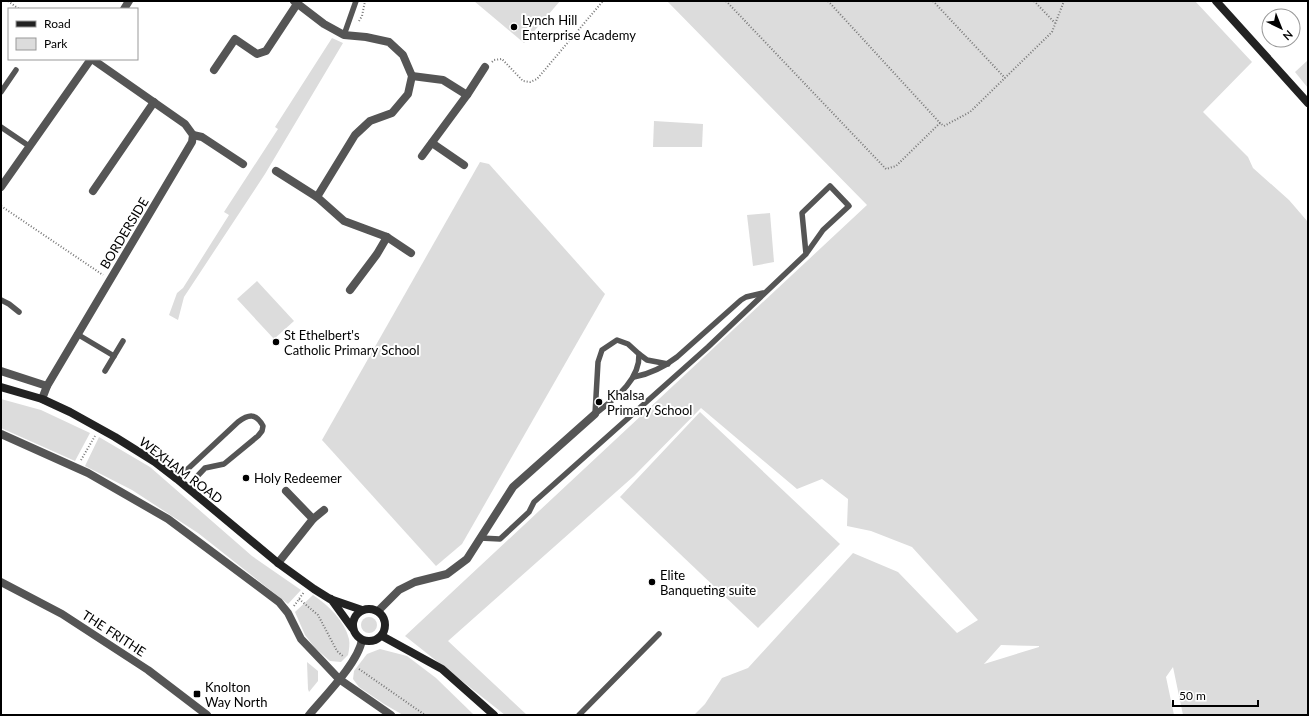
<svg xmlns="http://www.w3.org/2000/svg" width="1309" height="716" font-family="Lato,sans-serif">
	<style>
		.green { fill: #dcdcdc; fill-rule: evenodd }
		.lines { fill: none; stroke-linecap: round; stroke-linejoin: round }
		.path { stroke: #777; stroke-width: 2; stroke-dasharray: 1 2; stroke-linecap: butt }
		.lane { stroke: #555; stroke-width: 5.5 }
		.street { stroke: #555; stroke-width: 8 }
		.secondary { stroke: #222; stroke-width: 8 }
		.poi-dot { fill: #000; stroke: #fff; stroke-width: 1.5 }
		.labels { text-anchor: middle; dominant-baseline: central; stroke-width: 4; stroke-linejoin: round; paint-order: stroke }
		.poi-label { font-size: 13px; fill: #000; stroke: #fff; text-anchor: start }
		.street-label { font-size: 13px; fill: #000; stroke: #fff }
	</style>
	<rect width="100%" height="100%" fill="#fff"/>
	<g class="green">
		<path d="M 474,1 L 560,1 L 524,43 Z"/>
		<path d="M 667,1 L 1195,1 L 1252,62 L 1203,112 L 1248,157 L 1253,168 L 1289,200 L 1308,222 L 1308,715 L 1183,715 L 1173,667 L 1166,677 L 1174,715 L 694,715 L 705,704 L 722,678 L 748,668 L 853,553 L 898,572 L 957,633 L 978,620 L 912,547 L 871,531 L 847,526 L 848,499 L 822,479 L 797,489 L 701,408 L 634,476 L 448,641 L 527,715 L 505,715 L 405,636 L 867,205 ZM 1001,645 L 1039,646 L 1039,647 L 984,664 Z"/>
		<path d="M 332,38 L 343,43 L 265,174 L 184,297 L 178,320 L 169,315 L 177,293 L 183,288 L 229,215 L 224,212 L 278,129 L 275,127 Z"/>
		<path d="M 1308,60 L 1308,88 L 1295,72 Z"/>
		<path d="M 654,121 L 703,124 L 702,147 L 653,147 Z"/>
		<path d="M 480,162 L 489,164 L 605,294 L 462,544 L 436,566 L 322,440 Z"/>
		<path d="M 770,213 L 774,262 L 753,266 L 747,215 Z"/>
		<path d="M 257,281 L 294,321 L 274,339 L 237,299 Z"/>
		<path d="M 1,399 L 41,410 L 90,433 L 75,461 L 1,428 Z"/>
		<path d="M 700,412 L 840,544 L 758,628 L 620,497 Z"/>
		<path d="M 99,437 L 150,467 L 252,556 L 301,590 L 288,604 L 198,533 L 132,490 L 85,466 Z"/>
		<path d="M 313,595 C 329,606 344,620 349,639 C 350,644 349,650 348,655 L 341,662 L 330,661 L 315,648 L 305,635 L 295,612 Z"/>
		<circle cx="369" cy="625" r="8"/>
		<path d="M 380,649 L 407,656 L 436,678 L 474,715 L 403,715 L 384,704 L 359,687 L 353,679 L 354,671 L 367,654 Z"/>
		<path d="M 307,662 L 318,671 L 318,681 L 309,692 L 308,689 Z"/>
	</g>
	<g class="lines">
		<g class="path">
			<path d="M 8,1 L 19,9"/>
			<path d="M 726,1 L 886,169 L 896,166 L 940,123 L 944,126 L 970,112 L 1052,32 L 1064,1"/>
			<path d="M 828,1 L 940,123"/>
			<path d="M 933,1 L 1005,78"/>
			<path d="M 1034,1 L 1055,23"/>
			<path d="M 359,21 L 362,16 L 365,1"/>
			<path d="M 492,62 L 494,60 L 502,59 L 523,81 L 530,82 L 537,79 L 603,1"/>
			<path d="M 1,206 L 103,275"/>
			<path d="M 81,460 L 95,436"/>
			<path d="M 299,599 L 318,615 L 337,651 L 344,657"/>
			<path d="M 294,606 L 304,592"/>
			<path d="M 359,669 L 425,715"/>
		</g>
		<g class="lane">
			<path d="M 344,35 L 356,1"/>
			<path d="M 1,92 L 16,70"/>
			<path d="M 1,127 L 29,146"/>
			<path d="M 1,300 L 9,304 L 19,312"/>
			<path d="M 77,334 L 114,356"/>
			<path d="M 617,340 L 628,344 L 639,354 C 640,381 614,399 595,414 L 598,362 L 602,350 Z"/>
			<path d="M 639,354 L 647,360 L 668,364"/>
			<path d="M 105,371 L 123,341"/>
			<path d="M 634,377 C 650,374 664,367 677,357 L 741,300 L 746,297 L 763,293"/>
			<path d="M 177,479 L 238,422 C 249,414 256,413 263,426 L 262,431 L 258,436 L 224,464 L 205,468 L 187,487"/>
			<path d="M 480,538 L 500,539 L 529,512 L 534,502 L 708,347 L 806,254 L 823,230 L 849,206 L 830,186 L 802,213 L 806,254"/>
			<path d="M 579,715 L 659,634"/>
		</g>
		<g class="street">
			<path d="M 294,1 L 324,24 L 344,35 L 366,37 L 389,42 L 403,55 L 412,76 L 408,94 L 392,113 L 370,121 L 355,135 L 317,197"/>
			<path d="M 124,9 L 129,1"/>
			<path d="M 214,70 L 235,39 L 257,54 L 266,51 L 297,4"/>
			<path d="M 412,76 L 443,80 L 467,95"/>
			<path d="M 193,135 L 202,137 L 243,164"/>
			<path d="M 432,143 L 464,165"/>
			<path d="M 422,156 L 467,95 L 485,67"/>
			<path d="M 276,171 L 317,197 L 344,221 L 387,237 L 411,253"/>
			<path d="M 1,187 L 91,59"/>
			<path d="M 93,191 L 154,102"/>
			<path d="M 350,290 L 377,254 L 387,237"/>
			<path d="M 1,371 L 47,386"/>
			<path d="M 42,399 L 47,386 L 192,142 L 193,135 L 185,124 L 92,59"/>
			<path d="M 1,434 L 88,473 L 168,519 L 279,602 L 288,613 L 301,639 L 322,661 L 339,679 L 391,715"/>
			<path d="M 313,519 L 324,510"/>
			<path d="M 278,563 L 313,519 L 286,491"/>
			<path d="M 1,582 L 62,614 L 148,670 L 207,715"/>
			<path d="M 378,611 L 399,590 L 415,582 L 447,574 L 467,559 L 513,487 L 595,414"/>
			<path d="M 309,715 C 324,697 358,663 362,640"/>
		</g>
		<g class="secondary">
			<path d="M 1216,1 L 1308,103"/>
			<path d="M 1,387 L 42,399 L 70,412 L 115,437 L 155,462 L 177,479 L 278,563 L 314,589 L 330,599 L 362,610"/>
			<path d="M 331,599 L 352,628"/>
			<circle cx="369" cy="625" r="16"/>
			<path d="M 382,636 L 442,669 L 494,715"/>
		</g>
	</g>
	<g class="poi-dot">
		<circle cx="514" cy="27" r="4"/>
		<circle cx="276" cy="342" r="4"/>
		<circle cx="599" cy="402" r="4"/>
		<circle cx="246" cy="478" r="4"/>
		<circle cx="652" cy="582" r="4"/>
		<rect x="193" y="690" width="8" height="8" rx="2"/>
	</g>
	<g class="labels">
		<g class="poi-label">
			<text x="522" y="20">Lynch Hill<tspan x="522" dy="15">Enterprise Academy</tspan></text>
			<text x="284" y="335">St Ethelbert's<tspan x="284" dy="15">Catholic Primary School</tspan></text>
			<text x="607" y="395">Khalsa<tspan x="607" dy="15">Primary School</tspan></text>
			<text x="254" y="478">Holy Redeemer</text>
			<text x="660" y="575">Elite<tspan x="660" dy="15">Banqueting suite</tspan></text>
			<text x="205" y="687">Knolton<tspan x="205" dy="15">Way North</tspan></text>
		</g>
		<g class="street-label">
			<text transform="translate(124 233) rotate(-59)">BORDERSIDE</text>
			<text transform="translate(181 470) rotate(37)">WEXHAM ROAD</text>
			<text transform="translate(114 633) rotate(33)">THE FRITHE</text>
		</g>
	</g>
	<rect width="1309" height="716" fill="none" stroke="#000000" stroke-width="4"/>
	<rect x="8" y="8" width="130" height="52" fill="#ffffff" stroke="#999999"/>
	<rect x="16" y="21" width="20" height="6" fill="#222222" stroke="#999999"/>
	<text x="44" y="28" font-size="12" fill="#000000">Road</text>
	<rect x="16" y="38" width="20" height="12" fill="#dcdcdc" stroke="#999999"/>
	<text x="44" y="48" font-size="12" fill="#000000">Park</text>
	<g transform="translate(1281 28) rotate(137)"><circle r="19" fill="#ffffff" stroke="#999999"/>
	<path d="M0-3L7 15L0 10L-7 15Z" fill="#000000"/>
	<text y="-6" font-size="11" font-weight="bold" text-anchor="middle" fill="#000000">N</text>
	</g>
	<path d="M1173 700v6h85v-6" fill="none" stroke="#000000" stroke-width="2"/>
	<text x="1179" y="700" font-size="12" fill="#000000" stroke="#ffffff" stroke-width="3" paint-order="stroke">50 m</text>
</svg>
